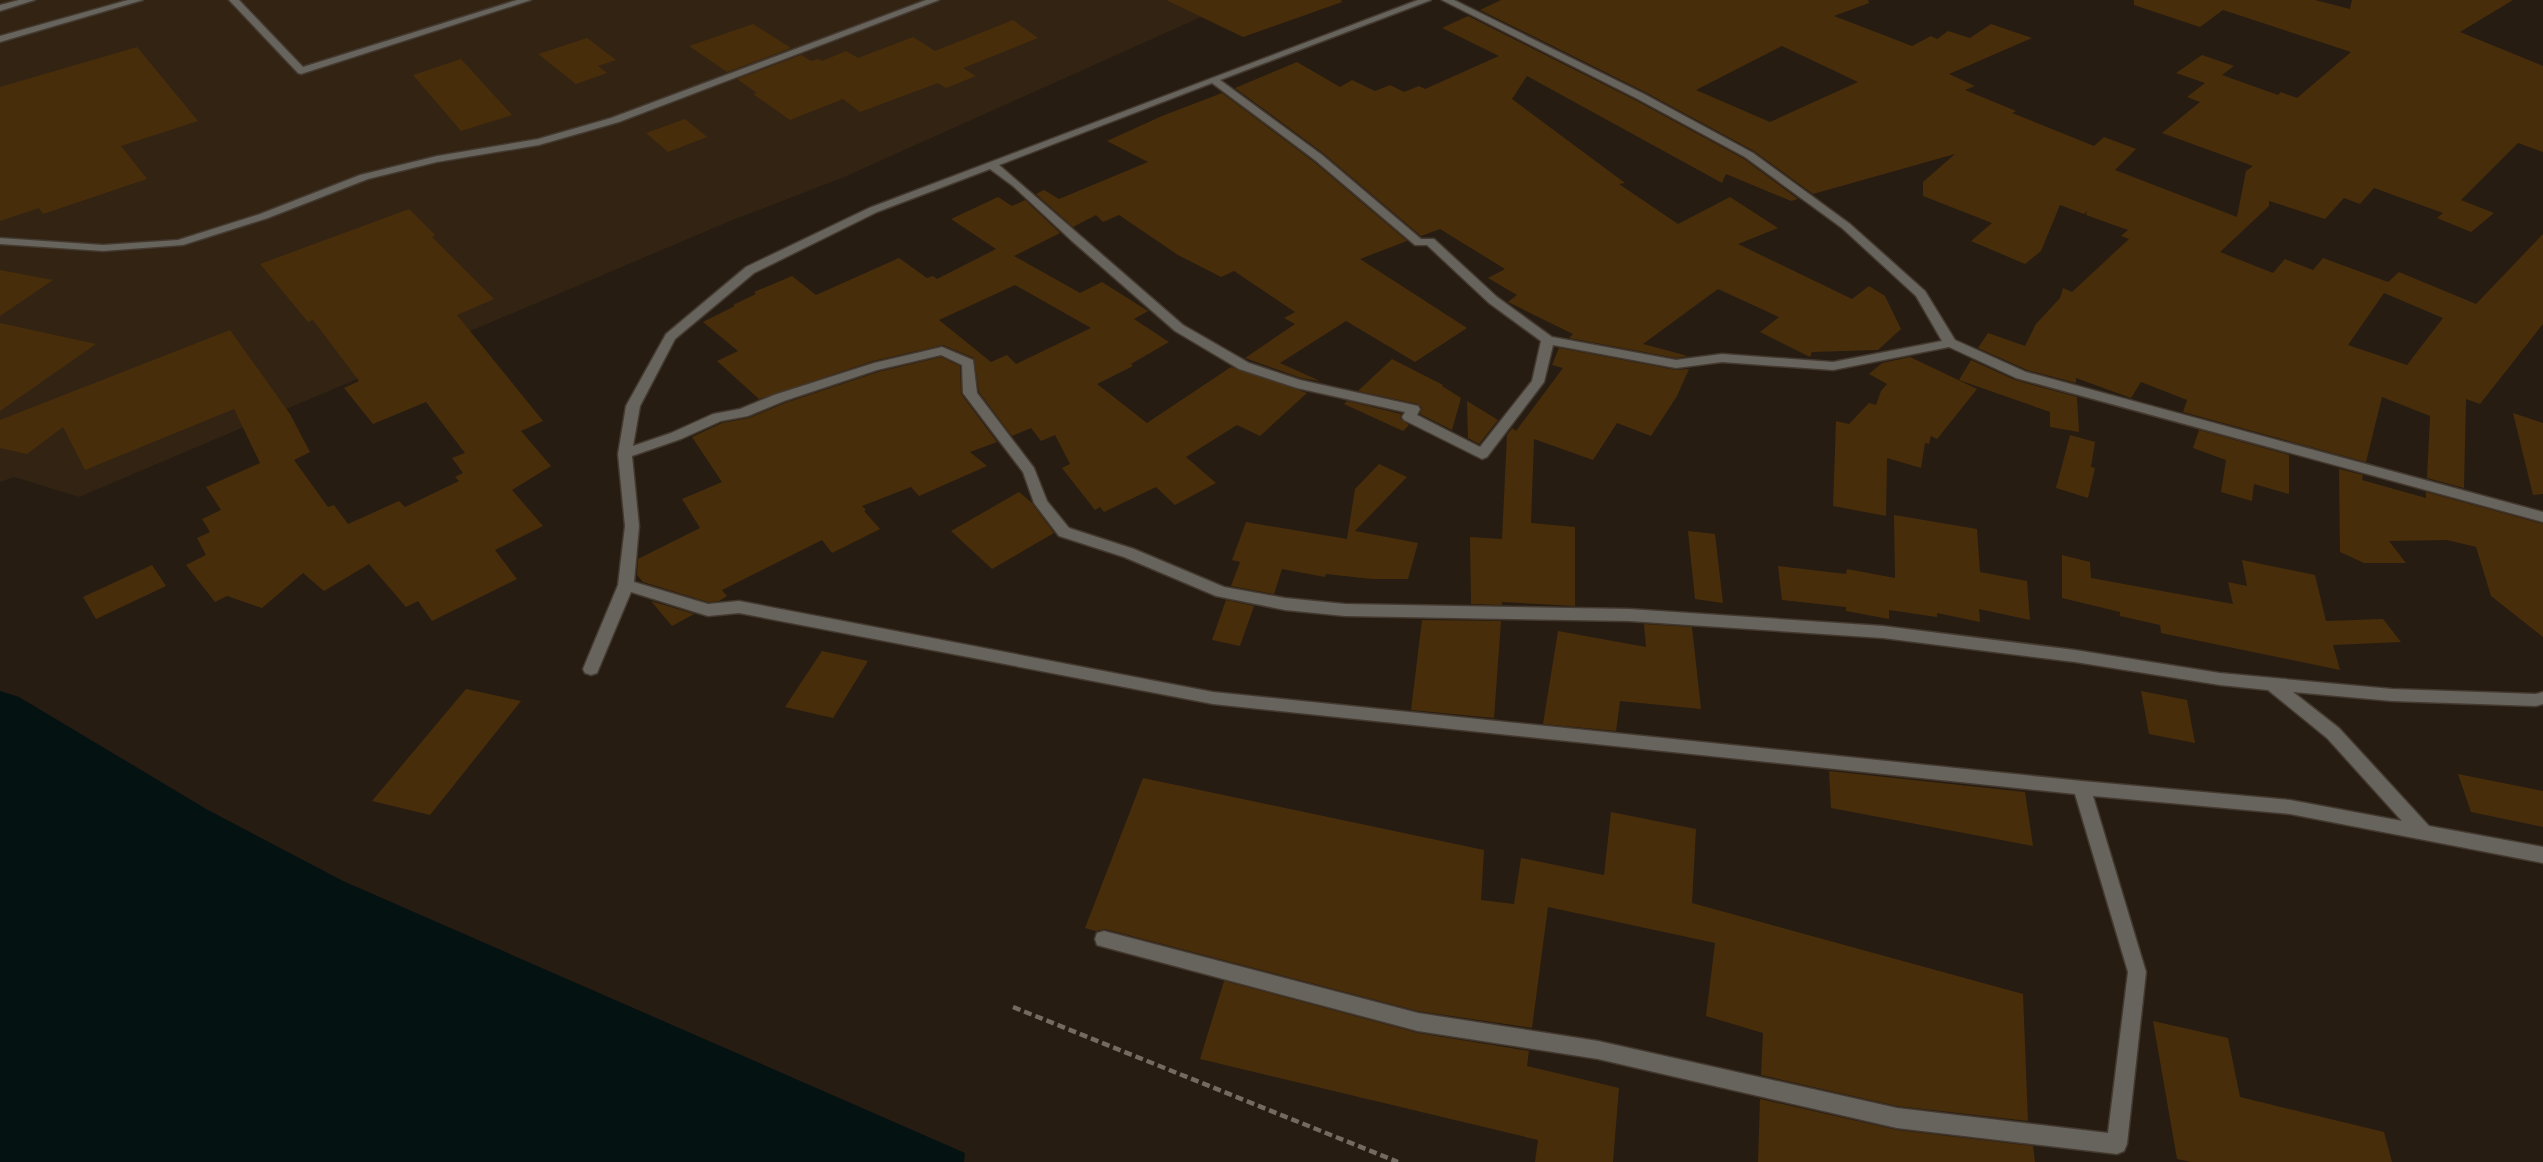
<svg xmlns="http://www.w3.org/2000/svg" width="2543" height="1162" font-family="'Sofia Sans Condensed',sans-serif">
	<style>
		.built { fill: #322313 }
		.water { fill: #041212 }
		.building { fill: #482d0b; fill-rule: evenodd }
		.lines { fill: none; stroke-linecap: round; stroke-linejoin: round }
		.minor-casing { stroke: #43392f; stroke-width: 3 }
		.path { stroke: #736a61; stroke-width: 4.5; stroke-dasharray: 8 4; stroke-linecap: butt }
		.minor { fill: #67635d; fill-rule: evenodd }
	</style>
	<rect width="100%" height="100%" fill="#261c12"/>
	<path class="built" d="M 0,0 L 1239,0 L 842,178 L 735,219 L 79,497 L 14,477 L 0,482 Z"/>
	<path class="water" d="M 0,691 L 19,697 L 208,810 L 343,881 L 965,1153 L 964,1162 L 0,1162 Z"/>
	<g class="building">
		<path d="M 1166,0 L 1341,0 L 1342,2 L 1243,37 Z"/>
		<path d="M 1501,0 L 1868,0 L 1869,3 L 1834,16 L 1912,46 L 1931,36 L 1937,39 L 1948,31 L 1970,38 L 1991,24 L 2032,38 L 1949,74 L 1975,86 L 1965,90 L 2016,111 L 2012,113 L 2094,146 L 2104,137 L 2136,149 L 2115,170 L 2237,217 L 2246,171 L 2253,166 L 2162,133 L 2200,102 L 2187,97 L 2205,83 L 2176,73 L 2202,55 L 2234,66 L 2222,75 L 2278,95 L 2281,92 L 2297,98 L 2351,52 L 2223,10 L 2200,27 L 2134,5 L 2134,0 L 2315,0 L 2350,9 L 2352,0 L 2513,0 L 2460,32 L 2543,66 L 2543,152 L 2518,143 L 2461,200 L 2494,213 L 2471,232 L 2437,218 L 2443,213 L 2374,188 L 2360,204 L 2344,198 L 2325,219 L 2269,201 L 2269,206 L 2220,252 L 2273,273 L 2285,259 L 2313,270 L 2323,258 L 2388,282 L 2399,272 L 2476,304 L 2543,234 L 2543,324 L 2480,404 L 2466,399 L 2464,488 L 2427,478 L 2430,416 L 2382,397 L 2366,462 L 2183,412 L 2187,400 L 2141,382 L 2131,398 L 2076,378 L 2076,383 L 2027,370 L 1978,348 L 1988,333 L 2025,346 L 2036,324 L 2060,298 L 2063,288 L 2072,292 L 2129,239 L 2121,236 L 2128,230 L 2086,215 L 2087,211 L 2084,214 L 2060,205 L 2041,251 L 2025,264 L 1971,241 L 1992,223 L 1923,196 L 1923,182 L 1955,154 L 1813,194 L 1754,151 L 1645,92 L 1480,10 ZM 1782,46 L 1858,82 L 1770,122 L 1696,90 ZM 2384,293 L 2443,318 L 2407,365 L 2348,345 Z"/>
		<path d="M 1468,16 L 1635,100 L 1744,159 L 1798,199 L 1791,201 L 1726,174 L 1722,183 L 1527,76 L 1512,99 L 1625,183 L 1619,184 L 1678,224 L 1730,197 L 1778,228 L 1738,244 L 1852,299 L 1869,286 L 1885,296 L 1901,329 L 1878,350 L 1812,352 L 1810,357 L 1760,332 L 1779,317 L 1718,289 L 1643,344 L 1688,356 L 1676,358 L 1569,338 L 1573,334 L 1508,302 L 1517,295 L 1488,278 L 1505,269 L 1440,229 L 1421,236 L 1323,153 L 1235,88 L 1297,62 L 1340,87 L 1352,80 L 1375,91 L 1390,85 L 1404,92 L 1419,86 L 1425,89 L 1499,56 L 1442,28 Z"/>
		<path d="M 1013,20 L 1038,38 L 963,68 L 976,76 L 946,88 L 938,83 L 860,112 L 843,99 L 790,120 L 753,94 L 757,93 L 737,79 L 801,55 L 811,61 L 818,59 L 822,61 L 846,51 L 858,58 L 913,37 L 935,51 Z"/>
		<path d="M 753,24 L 791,48 L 727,72 L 689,46 Z"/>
		<path d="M 587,38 L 616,60 L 598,66 L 607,73 L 576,84 L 538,54 Z"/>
		<path d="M 137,47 L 198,121 L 121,146 L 147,179 L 43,214 L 39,208 L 0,221 L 0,87 Z"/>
		<path d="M 461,59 L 512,115 L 461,131 L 413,75 Z"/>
		<path d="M 1222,93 L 1314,162 L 1407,241 L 1360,259 L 1467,328 L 1415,362 L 1346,321 L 1280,363 L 1320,381 L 1301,378 L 1245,358 L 1295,324 L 1284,318 L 1295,312 L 1234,271 L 1221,277 L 1178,255 L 1119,215 L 1103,222 L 1096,215 L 1073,227 L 1036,194 L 1044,190 L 1059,199 L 1148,162 L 1107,141 L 1162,116 Z"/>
		<path d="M 685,119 L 707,137 L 668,152 L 646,133 Z"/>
		<path d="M 998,197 L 1012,206 L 1025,200 L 1060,233 L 1014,256 L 1080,293 L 1102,282 L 1148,311 L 1134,319 L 1169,342 L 1131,364 L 1133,366 L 1097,384 L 1147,423 L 1231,367 L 1307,393 L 1260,436 L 1237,425 L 1186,457 L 1216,483 L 1175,505 L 1156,487 L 1104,512 L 1100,507 L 1095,510 L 1062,468 L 1070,464 L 1055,435 L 1041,441 L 1031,428 L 1012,436 L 979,392 L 974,358 L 943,345 L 873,361 L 759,399 L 717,361 L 738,351 L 703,322 L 735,306 L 733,305 L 756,294 L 754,292 L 792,276 L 816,295 L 899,258 L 927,278 L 933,276 L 937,279 L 996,249 L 951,219 ZM 1015,285 L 1091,328 L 1016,364 L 1007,355 L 991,362 L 939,320 Z"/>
		<path d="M 409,209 L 435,235 L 432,237 L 494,299 L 457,315 L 543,421 L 521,431 L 551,466 L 512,490 L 543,526 L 495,550 L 517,579 L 432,621 L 418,601 L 406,607 L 369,564 L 324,591 L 303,573 L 262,608 L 227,596 L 215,602 L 186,565 L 206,555 L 197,538 L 210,532 L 202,519 L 221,510 L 206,487 L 260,463 L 234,409 L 85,470 L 63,427 L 27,454 L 0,448 L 0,420 L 230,330 L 290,414 L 310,452 L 294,460 L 328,507 L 334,505 L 348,524 L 399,501 L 405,507 L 459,481 L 455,477 L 463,473 L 452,458 L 465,453 L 426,402 L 373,424 L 344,388 L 359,381 L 313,320 L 308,322 L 260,264 Z"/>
		<path d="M 0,270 L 53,280 L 0,316 Z"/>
		<path d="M 0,323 L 96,344 L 0,411 Z"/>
		<path d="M 1559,348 L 1676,370 L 1689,369 L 1677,396 L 1651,436 L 1617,423 L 1593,460 L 1534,439 L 1531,523 L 1575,527 L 1575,606 L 1502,602 L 1502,605 L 1471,604 L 1470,537 L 1502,539 L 1507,435 L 1512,428 L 1516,431 L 1563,368 L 1552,365 Z"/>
		<path d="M 941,357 L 960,366 L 961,394 L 997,442 L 970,452 L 987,466 L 919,496 L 911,487 L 862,506 L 866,510 L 864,511 L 880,529 L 832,553 L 822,540 L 722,590 L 727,596 L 719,601 L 708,602 L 643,582 L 637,575 L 638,559 L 700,528 L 682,499 L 722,482 L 692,437 L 722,423 L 749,418 L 785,403 L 878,372 Z"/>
		<path d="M 1910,357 L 1977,389 L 1937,439 L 1931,436 L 1929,444 L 1925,443 L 1921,468 L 1887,458 L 1886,516 L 1833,506 L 1836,421 L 1849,424 L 1869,403 L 1876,405 L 1881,391 L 1887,384 L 1869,374 L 1882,363 Z"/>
		<path d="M 1392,359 L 1443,385 L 1442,386 L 1461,398 L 1452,430 L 1420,414 L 1422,408 L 1418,404 L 1358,391 Z"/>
		<path d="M 1971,360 L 2015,380 L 2077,397 L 2079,432 L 2050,427 L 2050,412 L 1959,380 Z"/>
		<path d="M 1347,401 L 1401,414 L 1400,418 L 1409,425 L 1403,431 L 1344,404 Z"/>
		<path d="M 1467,401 L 1498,420 L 1479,444 L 1468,438 Z"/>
		<path d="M 2513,413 L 2543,423 L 2543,494 L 2533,495 Z"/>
		<path d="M 2199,430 L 2289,455 L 2289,494 L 2254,484 L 2252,501 L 2221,492 L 2226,460 L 2193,448 Z"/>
		<path d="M 2070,435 L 2095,442 L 2091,467 L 2095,468 L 2088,498 L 2056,488 Z"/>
		<path d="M 1379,464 L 1407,477 L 1355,531 L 1418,543 L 1408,579 L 1372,579 L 1326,574 L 1325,577 L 1282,569 L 1274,594 L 1231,586 L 1240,562 L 1232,560 L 1246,522 L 1347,539 L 1355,489 Z"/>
		<path d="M 2339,469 L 2363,475 L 2362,480 L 2426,498 L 2426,492 L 2543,524 L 2543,637 L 2491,596 L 2476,547 L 2447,540 L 2389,541 L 2406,563 L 2364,563 L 2340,552 Z"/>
		<path d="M 1019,492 L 1031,502 L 1054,533 L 992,569 L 951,531 Z"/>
		<path d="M 1894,515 L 1977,529 L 1980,572 L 2027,581 L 2030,620 L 1979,609 L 1980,622 L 1937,613 L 1937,617 L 1889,610 L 1889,619 L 1846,611 L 1846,607 L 1782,600 L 1778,566 L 1846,574 L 1847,569 L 1895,578 Z"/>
		<path d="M 1688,531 L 1715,534 L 1723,603 L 1695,599 Z"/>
		<path d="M 2062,555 L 2090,562 L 2091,578 L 2233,604 L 2228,582 L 2247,586 L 2242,560 L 2315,575 L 2326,621 L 2383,619 L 2401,642 L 2333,645 L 2340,670 L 2161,633 L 2160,625 L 2120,616 L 2120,612 L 2062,598 Z"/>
		<path d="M 152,565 L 166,586 L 96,619 L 83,597 Z"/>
		<path d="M 1226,600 L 1254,606 L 1240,646 L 1212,640 Z"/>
		<path d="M 651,601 L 694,614 L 672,626 Z"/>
		<path d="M 1422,620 L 1501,621 L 1494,718 L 1411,710 Z"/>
		<path d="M 1644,624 L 1692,627 L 1701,709 L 1620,701 L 1616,731 L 1543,724 L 1558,631 L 1646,647 Z"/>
		<path d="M 822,651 L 868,661 L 833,718 L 785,707 Z"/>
		<path d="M 466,689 L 521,701 L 430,815 L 372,801 Z"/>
		<path d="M 2141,691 L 2187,700 L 2195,743 L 2149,734 Z"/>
		<path d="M 1829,771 L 2025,792 L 2033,846 L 1831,808 Z"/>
		<path d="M 2458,774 L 2543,791 L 2543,827 L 2471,812 Z"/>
		<path d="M 1143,778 L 1484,850 L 1481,900 L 1514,904 L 1521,858 L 1604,875 L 1611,812 L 1696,829 L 1692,903 L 2023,994 L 2028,1121 L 1897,1106 L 1761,1075 L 1763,1033 L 1706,1016 L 1715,943 L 1548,907 L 1532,1028 L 1418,1011 L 1105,929 L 1096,931 L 1085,928 Z"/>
		<path d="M 1224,981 L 1418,1033 L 1529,1051 L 1527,1066 L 1619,1088 L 1613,1162 L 1535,1162 L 1538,1140 L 1200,1059 Z"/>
		<path d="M 2153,1021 L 2228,1038 L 2240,1097 L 2384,1132 L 2392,1162 L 2191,1162 L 2177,1159 Z"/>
		<path d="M 1760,1099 L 1897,1130 L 2033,1146 L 2035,1162 L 1758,1162 Z"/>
	</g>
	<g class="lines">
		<defs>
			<g id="minor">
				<path d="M 19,0 L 35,0 L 0,11 L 0,5 Z"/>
				<path d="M 128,0 L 143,0 L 0,42 L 0,36 Z"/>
				<path d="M 229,0 L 239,0 L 303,67 L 517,0 L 531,0 L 301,74 L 298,73 Z"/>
				<path d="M 926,0 L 939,0 L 619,122 L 539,145 L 437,162 L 368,179 L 268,218 L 183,245 L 103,251 L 0,244 L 0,238 L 103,245 L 178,240 L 260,214 L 360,175 L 437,156 L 538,139 L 611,118 Z"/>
				<path d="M 1418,0 L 1431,0 L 1220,80 L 1322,155 L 1421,239 L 1434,239 L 1497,297 L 1552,337 L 1676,360 L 1722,354 L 1833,362 L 1942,341 L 1916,296 L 1842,228 L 1745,157 L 1636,98 L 1442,0 L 1454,0 L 1644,94 L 1753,153 L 1850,224 L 1925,291 L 1955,340 L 2026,372 L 2543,512 L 2543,522 L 2016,378 L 1949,347 L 1833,370 L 1722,362 L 1676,368 L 1553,345 L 1544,382 L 1487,457 L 1482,459 L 1404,420 L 1402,417 L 1405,412 L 1297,388 L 1239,369 L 1175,331 L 1072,241 L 1013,186 L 990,169 L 877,212 L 754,273 L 675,339 L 640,406 L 633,446 L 671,433 L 713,414 L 740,409 L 774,395 L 874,363 L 942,347 L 973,360 L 977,393 L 1034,468 L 1047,501 L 1069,528 L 1134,549 L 1224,587 L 1285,598 L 1345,604 L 1629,609 L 1883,626 L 2075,650 L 2220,673 L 2392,689 L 2536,694 L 2543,692 L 2543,704 L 2536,706 L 2392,701 L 2293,692 L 2339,728 L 2429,826 L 2543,847 L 2543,863 L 2290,814 L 2093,796 L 2146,972 L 2127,1144 L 2124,1151 L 2117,1154 L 1897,1128 L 1598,1059 L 1418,1031 L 1104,947 L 1097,945 L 1095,939 L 1097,933 L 1104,931 L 1418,1013 L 1598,1041 L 1897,1108 L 2108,1133 L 2128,972 L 2075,794 L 1213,704 L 739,613 L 708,616 L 631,592 L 597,673 L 591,675 L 585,673 L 583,669 L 618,585 L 625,526 L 618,454 L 626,406 L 666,334 L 746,267 L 869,208 ZM 1212,83 L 1315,160 L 1415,245 L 1427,245 L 1489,303 L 1541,341 L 1532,381 L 1480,447 L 1417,415 L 1420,409 L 1418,406 L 1300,380 L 1249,363 L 1183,325 L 999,165 ZM 941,355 L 962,365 L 963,393 L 1023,472 L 1034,503 L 1059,536 L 1124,557 L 1216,596 L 1285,610 L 1345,616 L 1629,621 L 1883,638 L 2075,662 L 2220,685 L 2268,690 L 2327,738 L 2402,821 L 2290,800 L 2082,781 L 1213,692 L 739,601 L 708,604 L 634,582 L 639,526 L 632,456 L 681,439 L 721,421 L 748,416 L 784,401 L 877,370 Z"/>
			</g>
		</defs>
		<use href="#minor" class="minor-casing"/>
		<path class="path" d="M 1013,1007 L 1398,1162"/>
		<use href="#minor" class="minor"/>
	</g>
</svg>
